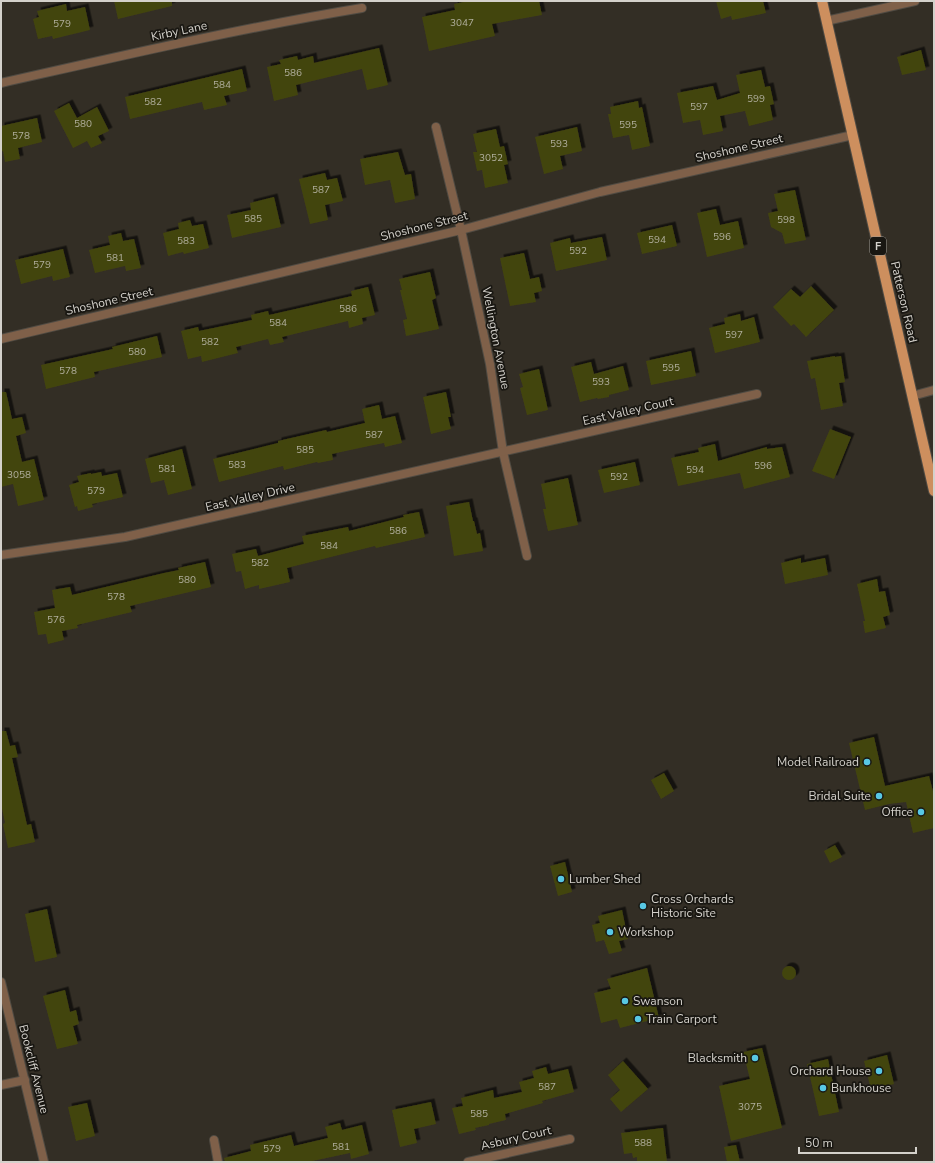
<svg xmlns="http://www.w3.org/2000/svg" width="935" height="1163" font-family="'Nunito Sans',sans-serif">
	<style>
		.building { fill: #434411; filter: url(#shadow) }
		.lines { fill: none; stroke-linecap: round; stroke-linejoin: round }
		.street-casing { stroke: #504b43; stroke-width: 10 }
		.primary-casing { stroke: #504b43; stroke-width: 12 }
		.street { stroke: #7f6049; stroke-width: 8 }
		.primary { stroke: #cd8f5e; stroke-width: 10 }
		.poi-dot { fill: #58c8e4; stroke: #191712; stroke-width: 1.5 }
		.labels { text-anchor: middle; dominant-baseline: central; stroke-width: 3.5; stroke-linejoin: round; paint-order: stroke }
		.number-label { font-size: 10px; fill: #b0ae9c }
		.shield { fill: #191712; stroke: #9c9994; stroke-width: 1 }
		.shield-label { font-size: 11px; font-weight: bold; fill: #d4d1cb }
		.street-label { font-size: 12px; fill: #d4d1cb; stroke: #191712 }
		.poi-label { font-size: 12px; fill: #d4d1cb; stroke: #191712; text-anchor: start }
	</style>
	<defs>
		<filter id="shadow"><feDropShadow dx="3.5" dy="-3.5" stdDeviation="0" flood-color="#0009"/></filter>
	</defs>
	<rect width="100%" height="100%" fill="#332e25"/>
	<g class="building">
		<path d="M 114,1 L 172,1 L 172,6 L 118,19 Z"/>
		<path d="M 468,1 L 539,1 L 542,15 L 492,24 L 495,36 L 429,51 L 422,17 L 455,10 L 454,4 Z"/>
		<path d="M 716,1 L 763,1 L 766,13 L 732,20 L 731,16 L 721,19 Z"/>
		<path d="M 66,4 L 67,11 L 85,7 L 90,30 L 53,39 L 52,36 L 38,39 L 33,19 L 39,17 L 37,11 Z"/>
		<path d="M 379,48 L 388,85 L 367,90 L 362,69 L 296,85 L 298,95 L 274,101 L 267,67 L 281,64 L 279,60 L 297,56 L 298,60 L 313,56 L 314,63 Z"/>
		<path d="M 921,50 L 926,70 L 902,75 L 897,57 Z"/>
		<path d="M 242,69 L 247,91 L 224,96 L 227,105 L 204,110 L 202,102 L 130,119 L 125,97 Z"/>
		<path d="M 761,70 L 765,87 L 770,86 L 774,104 L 770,105 L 773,120 L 749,126 L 745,111 L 720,116 L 723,131 L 703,135 L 700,120 L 683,123 L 677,93 L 713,86 L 717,100 L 740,93 L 736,75 Z"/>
		<path d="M 638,101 L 639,108 L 642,107 L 650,146 L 632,150 L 629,135 L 613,138 L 608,114 L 611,114 L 610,107 Z"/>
		<path d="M 69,103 L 77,118 L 97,107 L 109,131 L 98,136 L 102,143 L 91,148 L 87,141 L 73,148 L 54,111 Z"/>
		<path d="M 37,118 L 42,142 L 18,148 L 20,159 L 5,162 L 3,151 L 1,152 L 1,126 Z"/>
		<path d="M 577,127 L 582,151 L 560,156 L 563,169 L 544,174 L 535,137 Z"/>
		<path d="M 496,129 L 500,147 L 504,146 L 508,164 L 504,165 L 508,183 L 485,188 L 482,170 L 477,171 L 473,152 L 477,152 L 473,134 Z"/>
		<path d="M 398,152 L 405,175 L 411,174 L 415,199 L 395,203 L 390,180 L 365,185 L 360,159 Z"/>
		<path d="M 325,173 L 327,180 L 337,178 L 343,201 L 325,205 L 328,220 L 310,224 L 299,179 Z"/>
		<path d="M 795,190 L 806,240 L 785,244 L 782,233 L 771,227 L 768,213 L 778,211 L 774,194 Z"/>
		<path d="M 274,197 L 281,227 L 232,238 L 227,215 L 251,210 L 250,203 Z"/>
		<path d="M 716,209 L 720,225 L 738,221 L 744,248 L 707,257 L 697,213 Z"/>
		<path d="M 190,220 L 192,226 L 203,224 L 209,248 L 184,254 L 183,252 L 168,256 L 163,233 L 179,229 L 178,223 Z"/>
		<path d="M 672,225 L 677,246 L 642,254 L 637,233 Z"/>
		<path d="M 121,233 L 123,241 L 134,239 L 141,268 L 126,271 L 125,266 L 95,273 L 89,250 L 110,245 L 108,236 Z"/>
		<path d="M 602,237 L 607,260 L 556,271 L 550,243 L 570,238 L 571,243 Z"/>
		<path d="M 63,249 L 70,277 L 53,281 L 52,276 L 21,284 L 15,260 Z"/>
		<path d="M 524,253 L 530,279 L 539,277 L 542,291 L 534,293 L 536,302 L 510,306 L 500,258 Z"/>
		<path d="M 430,272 L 436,298 L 432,300 L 439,329 L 406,336 L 403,320 L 407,319 L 400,290 L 402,290 L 399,279 Z"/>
		<path d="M 811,286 L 834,310 L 806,337 L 794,324 L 791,326 L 773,307 L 791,289 L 800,297 Z"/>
		<path d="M 368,287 L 375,315 L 362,318 L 363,324 L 349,328 L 348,321 L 282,337 L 284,342 L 270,345 L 268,339 L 236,347 L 238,353 L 202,362 L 201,356 L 188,359 L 181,331 L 198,327 L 199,331 L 252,320 L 251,315 L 268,311 L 269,315 L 300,308 L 352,296 L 351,291 Z"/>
		<path d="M 740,314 L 741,321 L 754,317 L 760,342 L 715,353 L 709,328 L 725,324 L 724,318 Z"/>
		<path d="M 157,336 L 162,357 L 94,372 L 95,377 L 46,389 L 41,365 L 113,349 L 112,347 Z"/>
		<path d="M 691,351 L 696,376 L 651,385 L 646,361 Z"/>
		<path d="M 835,356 L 835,357 L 841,356 L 845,382 L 839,383 L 843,406 L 821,410 L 815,378 L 811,379 L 807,361 Z"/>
		<path d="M 591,362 L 594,374 L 623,366 L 629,390 L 609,395 L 609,397 L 598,399 L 597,398 L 580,402 L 571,367 Z"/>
		<path d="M 539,369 L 548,410 L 527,415 L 520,388 L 523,387 L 519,374 Z"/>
		<path d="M 1,392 L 6,392 L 12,419 L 22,417 L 26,433 L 16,436 L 22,462 L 34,459 L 44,500 L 18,506 L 13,484 L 1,487 Z"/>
		<path d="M 446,392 L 451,417 L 448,417 L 451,429 L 431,434 L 423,397 Z"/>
		<path d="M 379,405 L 382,419 L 395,416 L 402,443 L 385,447 L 384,443 L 369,446 L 332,454 L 333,460 L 318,463 L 317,462 L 284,470 L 283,466 L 219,482 L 213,459 L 278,443 L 278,441 L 326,430 L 327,432 L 365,423 L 362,409 Z"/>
		<path d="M 830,429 L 851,437 L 834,479 L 812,471 Z"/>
		<path d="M 715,444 L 718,461 L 767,447 L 767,449 L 782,447 L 790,477 L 744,489 L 740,473 L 678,486 L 671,458 L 699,452 L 698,448 Z"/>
		<path d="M 182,449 L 192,489 L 168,495 L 164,480 L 151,483 L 145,459 Z"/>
		<path d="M 635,462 L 640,485 L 604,493 L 598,470 Z"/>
		<path d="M 101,472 L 102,476 L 117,473 L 123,497 L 92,504 L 93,507 L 78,511 L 77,506 L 75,507 L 69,485 L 79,482 L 77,476 L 91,473 L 91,474 Z"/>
		<path d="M 568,478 L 578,525 L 548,531 L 543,509 L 546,509 L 541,484 Z"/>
		<path d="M 469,502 L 473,521 L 474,521 L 477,534 L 480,533 L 483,551 L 454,556 L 446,506 Z"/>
		<path d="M 419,512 L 425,537 L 376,548 L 375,546 L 287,568 L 290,582 L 259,589 L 259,585 L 245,589 L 241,571 L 236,572 L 232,554 L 256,549 L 258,556 L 304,544 L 302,536 L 348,527 L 349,531 L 404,517 L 403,515 Z"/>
		<path d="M 801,558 L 801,563 L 825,558 L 828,575 L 785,584 L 781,563 Z"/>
		<path d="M 205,562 L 211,587 L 130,606 L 132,612 L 77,625 L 78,628 L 62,631 L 64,640 L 48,644 L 46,634 L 38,635 L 34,612 L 55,608 L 52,590 L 70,587 L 72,595 L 164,573 L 179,570 L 178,568 Z"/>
		<path d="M 877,579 L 879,592 L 885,591 L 890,615 L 883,617 L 886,628 L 865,633 L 863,621 L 865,621 L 857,584 Z"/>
		<path d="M 1,731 L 6,731 L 10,746 L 15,745 L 18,757 L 12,758 L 27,825 L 31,824 L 35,842 L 8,848 L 3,824 L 5,823 L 1,804 Z"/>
		<path d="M 874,737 L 885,786 L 929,776 L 934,795 L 934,828 L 913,833 L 906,802 L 889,804 L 865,810 L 849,743 Z"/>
		<path d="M 664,773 L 674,791 L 661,799 L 651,780 Z"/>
		<path d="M 835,845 L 842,857 L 830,863 L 824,851 Z"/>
		<path d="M 565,862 L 572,892 L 558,896 L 550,866 Z"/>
		<path d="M 47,909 L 57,957 L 35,962 L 25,914 Z"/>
		<path d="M 622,910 L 628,939 L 619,941 L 622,951 L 609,954 L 604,940 L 596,942 L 592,925 L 600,923 L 598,916 Z"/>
		<circle cx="789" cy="973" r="7"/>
		<path d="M 647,968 L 659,1018 L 620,1028 L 617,1019 L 601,1023 L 594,993 L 611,989 L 607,979 Z"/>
		<path d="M 65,990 L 70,1012 L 76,1010 L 79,1024 L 73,1026 L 78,1044 L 57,1049 L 43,996 Z"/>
		<path d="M 762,1048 L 782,1128 L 731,1141 L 719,1086 L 750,1079 L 743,1052 Z"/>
		<path d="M 887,1055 L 894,1084 L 871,1090 L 864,1061 Z"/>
		<path d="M 828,1059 L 839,1112 L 819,1116 L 807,1064 Z"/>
		<path d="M 623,1061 L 648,1089 L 621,1112 L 610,1099 L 620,1090 L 608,1075 Z"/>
		<path d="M 546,1067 L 548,1074 L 568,1069 L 574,1092 L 542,1101 L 543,1103 L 505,1114 L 506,1120 L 489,1124 L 489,1125 L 475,1128 L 476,1130 L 459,1134 L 452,1108 L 463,1106 L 461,1098 L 493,1090 L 494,1098 L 522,1092 L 519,1082 L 534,1078 L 532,1071 Z"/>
		<path d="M 431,1102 L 436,1124 L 414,1129 L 417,1143 L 400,1147 L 392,1110 Z"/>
		<path d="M 87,1103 L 95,1136 L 76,1141 L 68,1107 Z"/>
		<path d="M 340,1123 L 342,1130 L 362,1125 L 369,1154 L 351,1159 L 350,1153 L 308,1162 L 225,1162 L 224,1158 L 251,1151 L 250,1145 L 291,1135 L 294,1146 L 328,1138 L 325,1127 Z"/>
		<path d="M 663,1128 L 667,1162 L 637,1162 L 637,1157 L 633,1158 L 632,1153 L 624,1154 L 621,1133 Z"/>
		<path d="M 736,1145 L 740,1162 L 727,1162 L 724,1147 Z"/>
	</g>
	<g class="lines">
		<defs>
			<g id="street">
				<path d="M 826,21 L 915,1"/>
				<path d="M 1,83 C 121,56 241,28 362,8"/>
				<path d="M 436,127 L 461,230 L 490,364 L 503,452 L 527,556"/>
				<path d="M 1,339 L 461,230 L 600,192 L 853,135"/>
				<path d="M 912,396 L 934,390"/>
				<path d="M 1,555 L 125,537 L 757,394"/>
				<path d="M 1,982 L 44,1162"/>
				<path d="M 1,1085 L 25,1080"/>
				<path d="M 214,1140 L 218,1162"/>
				<path d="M 468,1162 L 570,1139"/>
			</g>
			<path id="primary" d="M 822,1 L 934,491"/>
		</defs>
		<use href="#street" class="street-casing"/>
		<use href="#primary" class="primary-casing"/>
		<use href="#street" class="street"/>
		<use href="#primary" class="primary"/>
	</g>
	<g class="poi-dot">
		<circle cx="867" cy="762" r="4"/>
		<circle cx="879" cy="796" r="4"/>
		<circle cx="921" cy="812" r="4"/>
		<circle cx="561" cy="879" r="4"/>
		<circle cx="643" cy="906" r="4"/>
		<circle cx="610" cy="932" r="4"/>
		<circle cx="625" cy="1001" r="4"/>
		<circle cx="638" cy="1019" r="4"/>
		<circle cx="755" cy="1058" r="4"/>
		<circle cx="879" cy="1071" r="4"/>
		<circle cx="823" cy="1088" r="4"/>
	</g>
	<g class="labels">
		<g class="number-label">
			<text x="462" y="23">3047</text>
			<text x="62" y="24">579</text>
			<text x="293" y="73">586</text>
			<text x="222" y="85">584</text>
			<text x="756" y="99">599</text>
			<text x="153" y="102">582</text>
			<text x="699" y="107">597</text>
			<text x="83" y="124">580</text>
			<text x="628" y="125">595</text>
			<text x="21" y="136">578</text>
			<text x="559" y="144">593</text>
			<text x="491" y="158">3052</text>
			<text x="321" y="190">587</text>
			<text x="253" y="219">585</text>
			<text x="786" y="220">598</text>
			<text x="722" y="237">596</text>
			<text x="657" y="240">594</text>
			<text x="186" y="241">583</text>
			<text x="578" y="251">592</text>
			<text x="115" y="258">581</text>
			<text x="42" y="265">579</text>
			<text x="348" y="309">586</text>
			<text x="278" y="323">584</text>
			<text x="734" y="335">597</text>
			<text x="210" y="342">582</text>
			<text x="137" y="352">580</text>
			<text x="671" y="368">595</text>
			<text x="68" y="371">578</text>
			<text x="601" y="382">593</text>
			<text x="374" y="435">587</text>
			<text x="305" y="450">585</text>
			<text x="237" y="465">583</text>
			<text x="763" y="466">596</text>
			<text x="167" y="469">581</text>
			<text x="695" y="470">594</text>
			<text x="19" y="475">3058</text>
			<text x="619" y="477">592</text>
			<text x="96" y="491">579</text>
			<text x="398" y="531">586</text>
			<text x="329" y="546">584</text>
			<text x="260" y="563">582</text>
			<text x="187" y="580">580</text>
			<text x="116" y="597">578</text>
			<text x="56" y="620">576</text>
			<text x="547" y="1087">587</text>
			<text x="750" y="1107">3075</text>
			<text x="479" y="1114">585</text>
			<text x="643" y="1143">588</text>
			<text x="341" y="1147">581</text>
			<text x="272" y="1149">579</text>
		</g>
		<rect class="shield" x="870" y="237" width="16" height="18" rx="3"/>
		<g class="shield-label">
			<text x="878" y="246">F</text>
		</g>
		<g class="street-label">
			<text transform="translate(179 31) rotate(-12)">Kirby Lane</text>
			<text transform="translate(739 148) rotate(-13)">Shoshone Street</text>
			<text transform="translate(424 226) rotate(-14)">Shoshone Street</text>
			<text transform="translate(109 301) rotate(-13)">Shoshone Street</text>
			<text transform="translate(904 302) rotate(77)">Patterson Road</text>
			<text transform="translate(496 338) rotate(79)">Wellington Avenue</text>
			<text transform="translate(628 411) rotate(-13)">East Valley Court</text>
			<text transform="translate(250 497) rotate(-13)">East Valley Drive</text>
			<text transform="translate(34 1069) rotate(76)">Bookcliff Avenue</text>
			<text transform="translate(516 1138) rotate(-13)">Asbury Court</text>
		</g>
		<g class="poi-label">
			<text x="859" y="762" text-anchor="end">Model Railroad</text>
			<text x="871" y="796" text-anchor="end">Bridal Suite</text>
			<text x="913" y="812" text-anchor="end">Office</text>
			<text x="569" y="879">Lumber Shed</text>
			<text x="651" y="899">Cross Orchards<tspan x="651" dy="14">Historic Site</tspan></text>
			<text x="618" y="932">Workshop</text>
			<text x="633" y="1001">Swanson</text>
			<text x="646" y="1019">Train Carport</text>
			<text x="747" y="1058" text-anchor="end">Blacksmith</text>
			<text x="871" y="1071" text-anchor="end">Orchard House</text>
			<text x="831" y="1088">Bunkhouse</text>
		</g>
	</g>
	<rect width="935" height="1163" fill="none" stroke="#d4d1cb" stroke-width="4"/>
	<path d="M799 1147v6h117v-6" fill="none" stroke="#d4d1cb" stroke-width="2"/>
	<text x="805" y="1147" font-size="12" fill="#d4d1cb" stroke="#191712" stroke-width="3" paint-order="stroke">50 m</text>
</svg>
